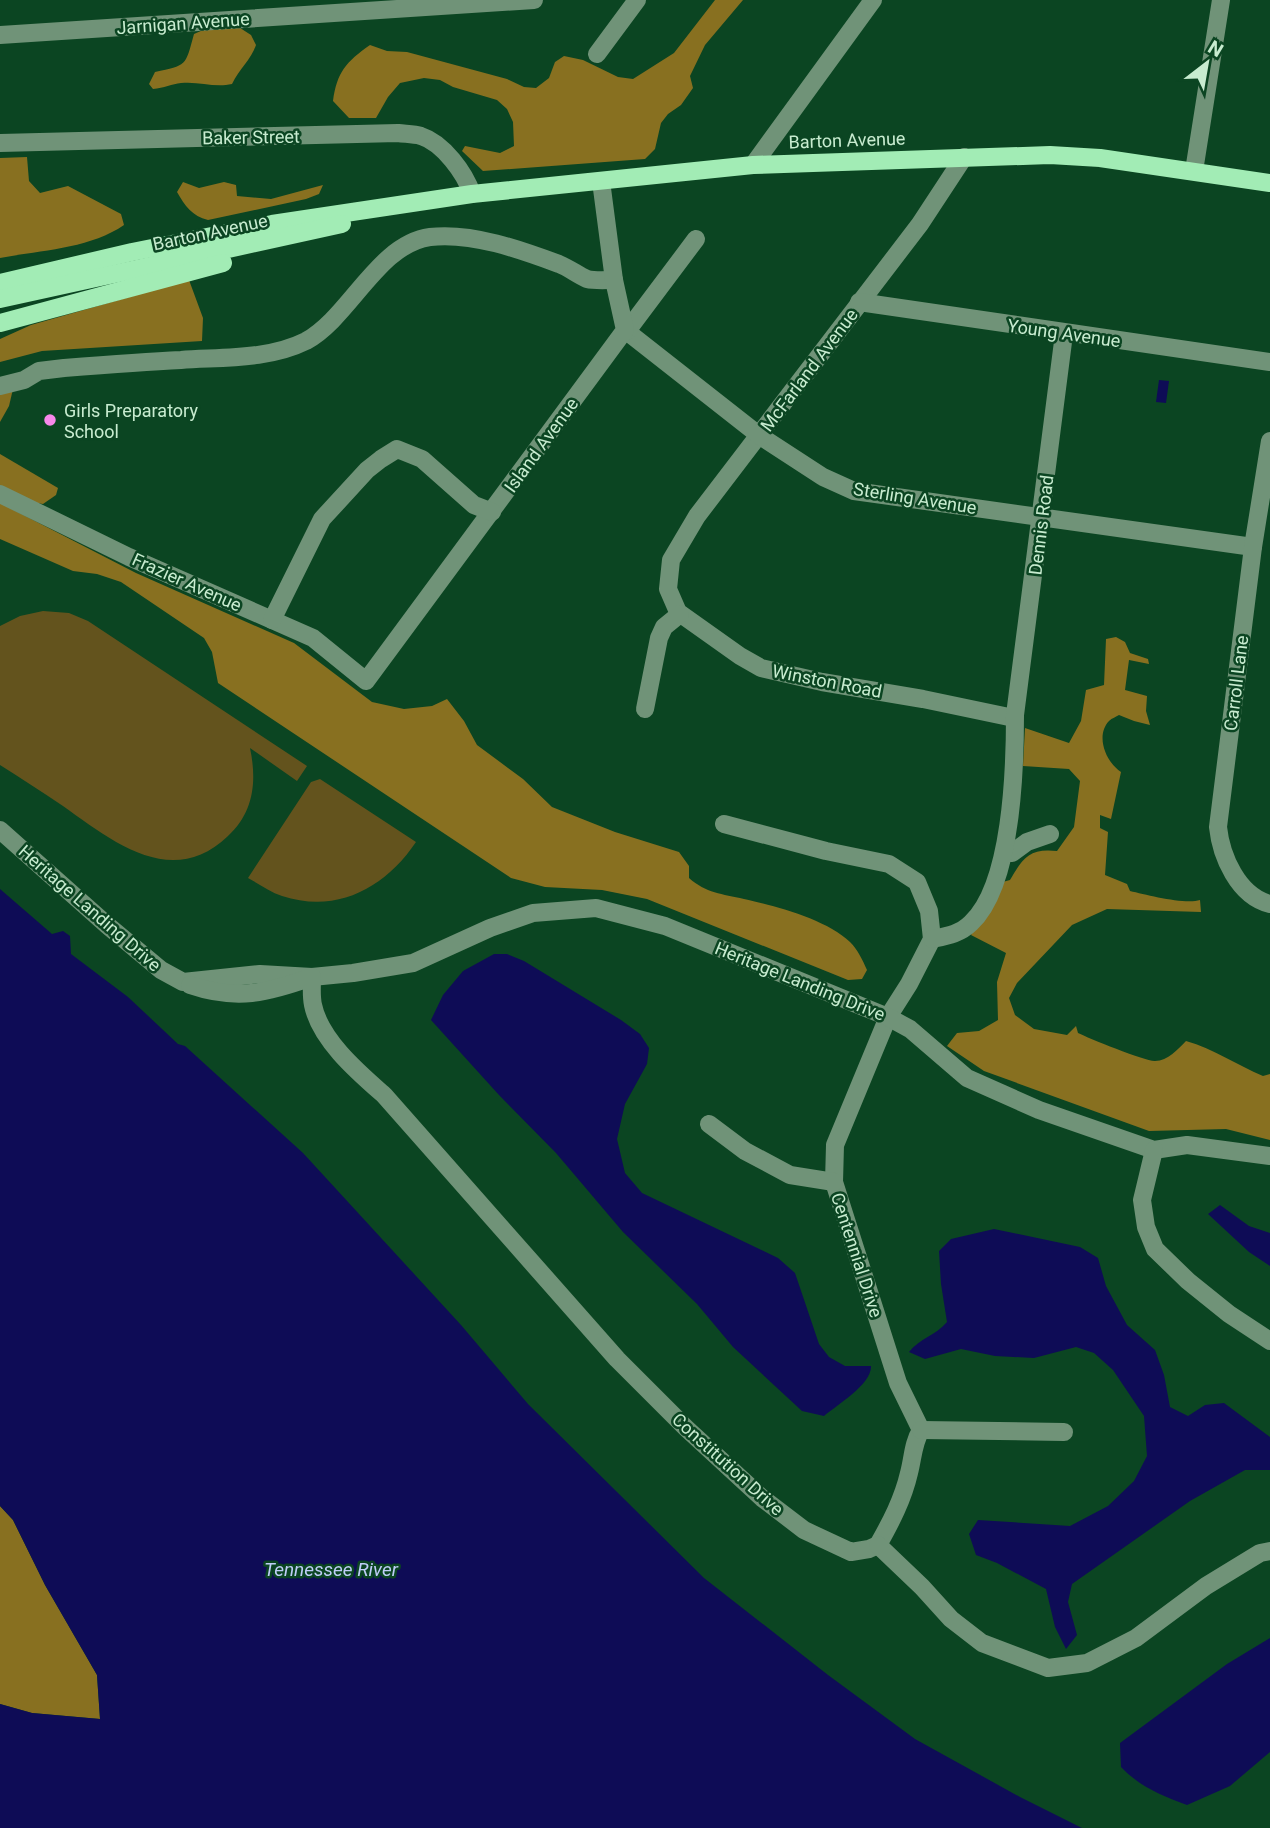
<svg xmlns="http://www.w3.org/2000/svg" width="1270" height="1828" font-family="Roboto,sans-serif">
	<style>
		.green { fill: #63531d }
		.forest { fill: #887020 }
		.water { fill: #0e0c56 }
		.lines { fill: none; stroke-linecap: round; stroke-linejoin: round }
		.minor { stroke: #709378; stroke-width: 18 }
		.major { stroke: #a2ecb5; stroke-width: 18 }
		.poi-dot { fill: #f888eb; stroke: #0b4522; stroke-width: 2.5 }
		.labels { text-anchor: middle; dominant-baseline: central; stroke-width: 5; stroke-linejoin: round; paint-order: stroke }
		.street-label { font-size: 18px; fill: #c8ecd0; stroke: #0b4522 }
		.poi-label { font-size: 18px; fill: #c8ecd0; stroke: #0b4522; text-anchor: start }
		.water-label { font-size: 19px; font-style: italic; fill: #bfcdf8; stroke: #0b4522 }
	</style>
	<rect width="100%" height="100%" fill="#0b4522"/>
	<g class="green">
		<path d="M 43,611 L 69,613 L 88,621 L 307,766 L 297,781 L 250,748 C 257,781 254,812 228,836 C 172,890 112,841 63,806 C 42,792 21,778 0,765 L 0,626 L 20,616 Z"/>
		<path d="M 320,779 L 416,842 C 385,888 337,914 282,896 C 270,892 259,884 248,878 L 311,782 Z"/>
	</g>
	<g class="forest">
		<path d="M 715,0 L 743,0 L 705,45 L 690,76 L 693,88 L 681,105 L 668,114 L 661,123 L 655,149 L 645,159 L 483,171 L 462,151 L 465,146 L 500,153 L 514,146 L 513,122 L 507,109 L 497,100 L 453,87 L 440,80 L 424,78 L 400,83 L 388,97 L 376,118 L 349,118 L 333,101 C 337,72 346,62 370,45 L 387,51 L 407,52 L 507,79 L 524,87 L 536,88 L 549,78 L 555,62 L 564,56 L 583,60 L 618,77 L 633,79 L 674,53 Z"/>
		<path d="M 237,26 L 251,35 L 256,45 C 251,60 239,69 232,84 C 214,88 199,81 181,83 C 172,84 164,88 153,89 L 149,84 L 155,72 C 187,65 185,67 194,34 L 203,30 Z"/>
		<path d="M 27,157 L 29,181 L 40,193 L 68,186 L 121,214 L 124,225 C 89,249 41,250 0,258 L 0,158 Z"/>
		<path d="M 183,182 L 199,188 L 224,182 L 236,185 L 237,196 L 271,199 L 323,185 L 319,194 L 306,199 L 208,220 C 192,216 185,206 177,192 Z"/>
		<path d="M 189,280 L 203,318 L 202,341 L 42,351 L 0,362 L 0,339 L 31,325 Z"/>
		<path d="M 13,389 L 9,406 L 0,422 L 0,391 Z"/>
		<path d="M 0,454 L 58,488 L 56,495 L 43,504 L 31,502 L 0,486 Z"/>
		<path d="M 0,503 L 136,573 L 294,643 L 372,702 L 404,709 L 432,706 L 447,699 L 464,721 L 477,745 L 523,779 L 552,807 L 615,832 L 679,852 L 689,866 L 689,878 C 706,893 722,894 744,899 C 775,906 826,919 850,942 C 858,950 862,959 867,970 L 862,979 L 848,980 L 647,899 L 602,890 L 545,887 L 511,878 L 218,683 L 212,652 L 204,638 L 121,582 L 97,574 L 73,571 L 0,539 Z"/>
		<path d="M 1116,637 L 1125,642 L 1130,653 L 1148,659 L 1149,664 L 1129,660 L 1125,690 L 1147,696 L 1146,711 L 1150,725 L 1134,721 L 1119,715 C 1116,717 1112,718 1109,721 C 1095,736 1106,762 1121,772 L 1111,819 L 1100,815 L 1100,828 L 1108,832 L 1105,875 L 1127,884 L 1130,891 C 1147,895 1186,905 1200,900 L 1201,912 L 1107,909 L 1072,925 L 1017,983 L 1009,998 L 1015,1015 L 1034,1029 L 1067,1035 L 1076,1026 L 1078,1033 C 1088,1038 1147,1062 1155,1061 C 1168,1061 1178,1049 1186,1041 C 1214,1049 1237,1065 1263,1076 L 1270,1074 L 1270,1140 L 1226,1129 L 1149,1131 L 984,1071 L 947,1046 L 957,1033 L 979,1031 L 998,1020 L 997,982 L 1006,953 L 971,935 L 999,883 L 1010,880 C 1023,858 1029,848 1057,851 L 1074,827 L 1080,781 L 1069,769 L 1023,766 L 1025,728 L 1069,743 L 1081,721 L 1086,690 L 1104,685 L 1106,639 Z"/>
		<path d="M 0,1506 L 13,1520 L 45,1585 L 97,1675 L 100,1719 L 32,1713 L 0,1704 Z"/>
	</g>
	<g class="water">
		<path d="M 1159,380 L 1169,381 L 1166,403 L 1156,402 Z"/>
		<path d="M 0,889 L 52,934 L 63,931 L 70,936 L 71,954 L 128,997 L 178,1044 L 185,1046 L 303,1153 L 461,1325 L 528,1404 L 704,1578 L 828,1675 L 915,1739 L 1020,1797 L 1082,1828 L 0,1828 L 0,1704 L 32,1713 L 100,1719 L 97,1675 L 45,1585 L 13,1520 L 0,1506 Z"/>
		<path d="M 494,954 L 507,954 L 524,961 L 621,1020 L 640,1034 L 649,1048 L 647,1064 L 625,1104 L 617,1139 L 625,1173 L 642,1193 L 778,1258 L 795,1273 L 819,1344 L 829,1357 L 845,1366 L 871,1366 C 872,1384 837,1405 824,1416 L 802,1411 L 733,1347 L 697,1304 L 623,1232 L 556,1153 L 499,1095 L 431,1020 L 443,995 L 463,971 Z"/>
		<path d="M 1220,1205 L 1249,1226 L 1270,1233 L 1270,1266 L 1249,1252 L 1208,1214 Z"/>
		<path d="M 994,1229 L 1080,1247 L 1098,1258 L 1106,1286 L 1127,1325 L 1155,1350 L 1164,1375 L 1170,1407 L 1188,1416 L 1205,1405 L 1224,1403 L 1270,1437 L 1270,1470 L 1245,1470 L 1190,1501 L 1072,1584 L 1068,1602 L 1077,1635 L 1066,1649 L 1055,1627 L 1046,1589 L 997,1563 L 976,1555 L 969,1534 L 978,1520 L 1070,1526 L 1108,1506 L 1134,1481 L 1147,1456 L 1144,1416 L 1113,1370 L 1094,1353 L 1076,1347 L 1034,1358 L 995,1356 L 961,1349 L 925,1359 L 909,1352 C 920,1338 935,1336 947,1322 L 941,1284 L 939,1251 L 951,1239 Z"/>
		<path d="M 1270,1638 L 1270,1752 L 1230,1786 L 1187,1805 C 1162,1796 1139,1786 1121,1767 L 1120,1743 L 1227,1664 Z"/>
	</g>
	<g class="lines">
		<g class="minor">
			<path d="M 0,35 L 534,0"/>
			<path d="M 597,54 L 637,0"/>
			<path d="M 0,143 L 398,133 C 405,134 414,134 421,136 C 443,143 465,173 472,194"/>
			<path d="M 964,157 L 920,224 L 697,516 L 671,560 L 668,589 L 678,612 L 740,656 L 761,668 L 822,682 L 923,699 L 1009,717 L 1015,715"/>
			<path d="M 753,165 L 873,0"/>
			<path d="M 1194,171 L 1221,0"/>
			<path d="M 859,302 L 1270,362"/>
			<path d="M 625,330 L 760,436 L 823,477 L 854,491 L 1253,547"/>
			<path d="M 627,331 L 696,239"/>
			<path d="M 0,386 L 24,380 L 39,371 L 64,368 C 103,365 142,362 181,360 C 221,357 268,360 306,341 C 350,317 378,244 430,237 C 472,232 521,250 559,264 C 569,268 578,275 587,279 C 595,281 606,280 614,280"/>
			<path d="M 1270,441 L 1253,547 L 1218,827 C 1221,856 1238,896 1270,904"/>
			<path d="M 0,494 L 129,557 L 313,638 L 366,681 L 625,330 L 614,280 L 601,181"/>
			<path d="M 272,620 L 322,519 L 367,470 L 381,459 L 397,449 L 422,459 L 474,505 L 492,512"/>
			<path d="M 645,709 L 659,638 L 664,627 L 680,614"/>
			<path d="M 724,824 L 826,851 L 889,864 L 917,882 L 929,911 L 932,939 L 909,984 L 888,1017 L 835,1145 L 834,1182 L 898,1383 L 921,1430 C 913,1443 913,1458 909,1473 C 903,1499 891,1522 878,1545"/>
			<path d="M 0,830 L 107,925 L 161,970 L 183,982 L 260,974 L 312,977 L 353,973 L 413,963 L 490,928 L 533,913 L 596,908 L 665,926 L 888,1017 L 910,1029 L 967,1078 L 1039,1110 L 1154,1150 L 1187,1145 L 1270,1156"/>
			<path d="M 1005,852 L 1012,853 L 1027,842 L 1050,834"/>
			<path d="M 932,939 C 947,936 960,934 971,923 C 1012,885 1015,769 1015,715 L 1064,334"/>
			<path d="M 190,985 C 237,1001 267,993 312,977 C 312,986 311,996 313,1005 C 320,1040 359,1073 384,1095 L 617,1359 L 686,1428 L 762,1498 L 804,1530 L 851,1552 L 869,1549 L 878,1545"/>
			<path d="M 709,1124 L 745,1151 L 790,1175 L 834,1182"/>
			<path d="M 1154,1150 L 1142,1200 L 1146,1227 L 1155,1249 L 1188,1281 L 1229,1314 L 1270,1341"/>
			<path d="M 921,1430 L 1064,1432"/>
			<path d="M 878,1545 L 922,1587 L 951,1619 L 982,1643 L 1048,1668 L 1087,1663 L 1136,1638 L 1206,1586 L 1260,1553 L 1270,1551"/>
		</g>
		<g class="major">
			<path d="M 0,283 L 132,252 L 272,224 L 472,194 L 753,165 L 1050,155 L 1100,158 L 1270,183"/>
			<path d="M 0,299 L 342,224"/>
			<path d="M 0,323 L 223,263"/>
		</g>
	</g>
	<circle class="poi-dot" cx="50" cy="420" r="7"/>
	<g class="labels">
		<g class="street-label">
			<text transform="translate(183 23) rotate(-4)">Jarnigan Avenue</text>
			<text transform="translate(251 137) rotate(-1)">Baker Street</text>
			<text transform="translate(847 140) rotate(-2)">Barton Avenue</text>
			<text transform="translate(210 232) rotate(-12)">Barton Avenue</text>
			<text transform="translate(1064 333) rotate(8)">Young Avenue</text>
			<text transform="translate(809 370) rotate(-53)">McFarland Avenue</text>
			<text transform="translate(541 445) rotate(-54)">Island Avenue</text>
			<text transform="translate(915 498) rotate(9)">Sterling Avenue</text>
			<text transform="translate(1041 525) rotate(-83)">Dennis Road</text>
			<text transform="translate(187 582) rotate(24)">Frazier Avenue</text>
			<text transform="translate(827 681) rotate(11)">Winston Road</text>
			<text transform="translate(1236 683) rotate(-83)">Carroll Lane</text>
			<text transform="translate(90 908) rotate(41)">Heritage Landing Drive</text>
			<text transform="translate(800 981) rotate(22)">Heritage Landing Drive</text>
			<text transform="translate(857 1255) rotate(72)">Centennial Drive</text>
			<text transform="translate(728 1464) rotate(42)">Constitution Drive</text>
		</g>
		<g class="poi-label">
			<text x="64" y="410">Girls Preparatory<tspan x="64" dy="21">School</tspan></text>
		</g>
		<g class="water-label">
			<text x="331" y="1569">Tennessee River</text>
		</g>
	</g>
	<g transform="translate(1207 63) rotate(31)" stroke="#0b4522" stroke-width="5" paint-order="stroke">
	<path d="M0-5L12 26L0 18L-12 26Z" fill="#c8ecd0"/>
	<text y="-10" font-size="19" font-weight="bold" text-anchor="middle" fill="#c8ecd0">N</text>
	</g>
</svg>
